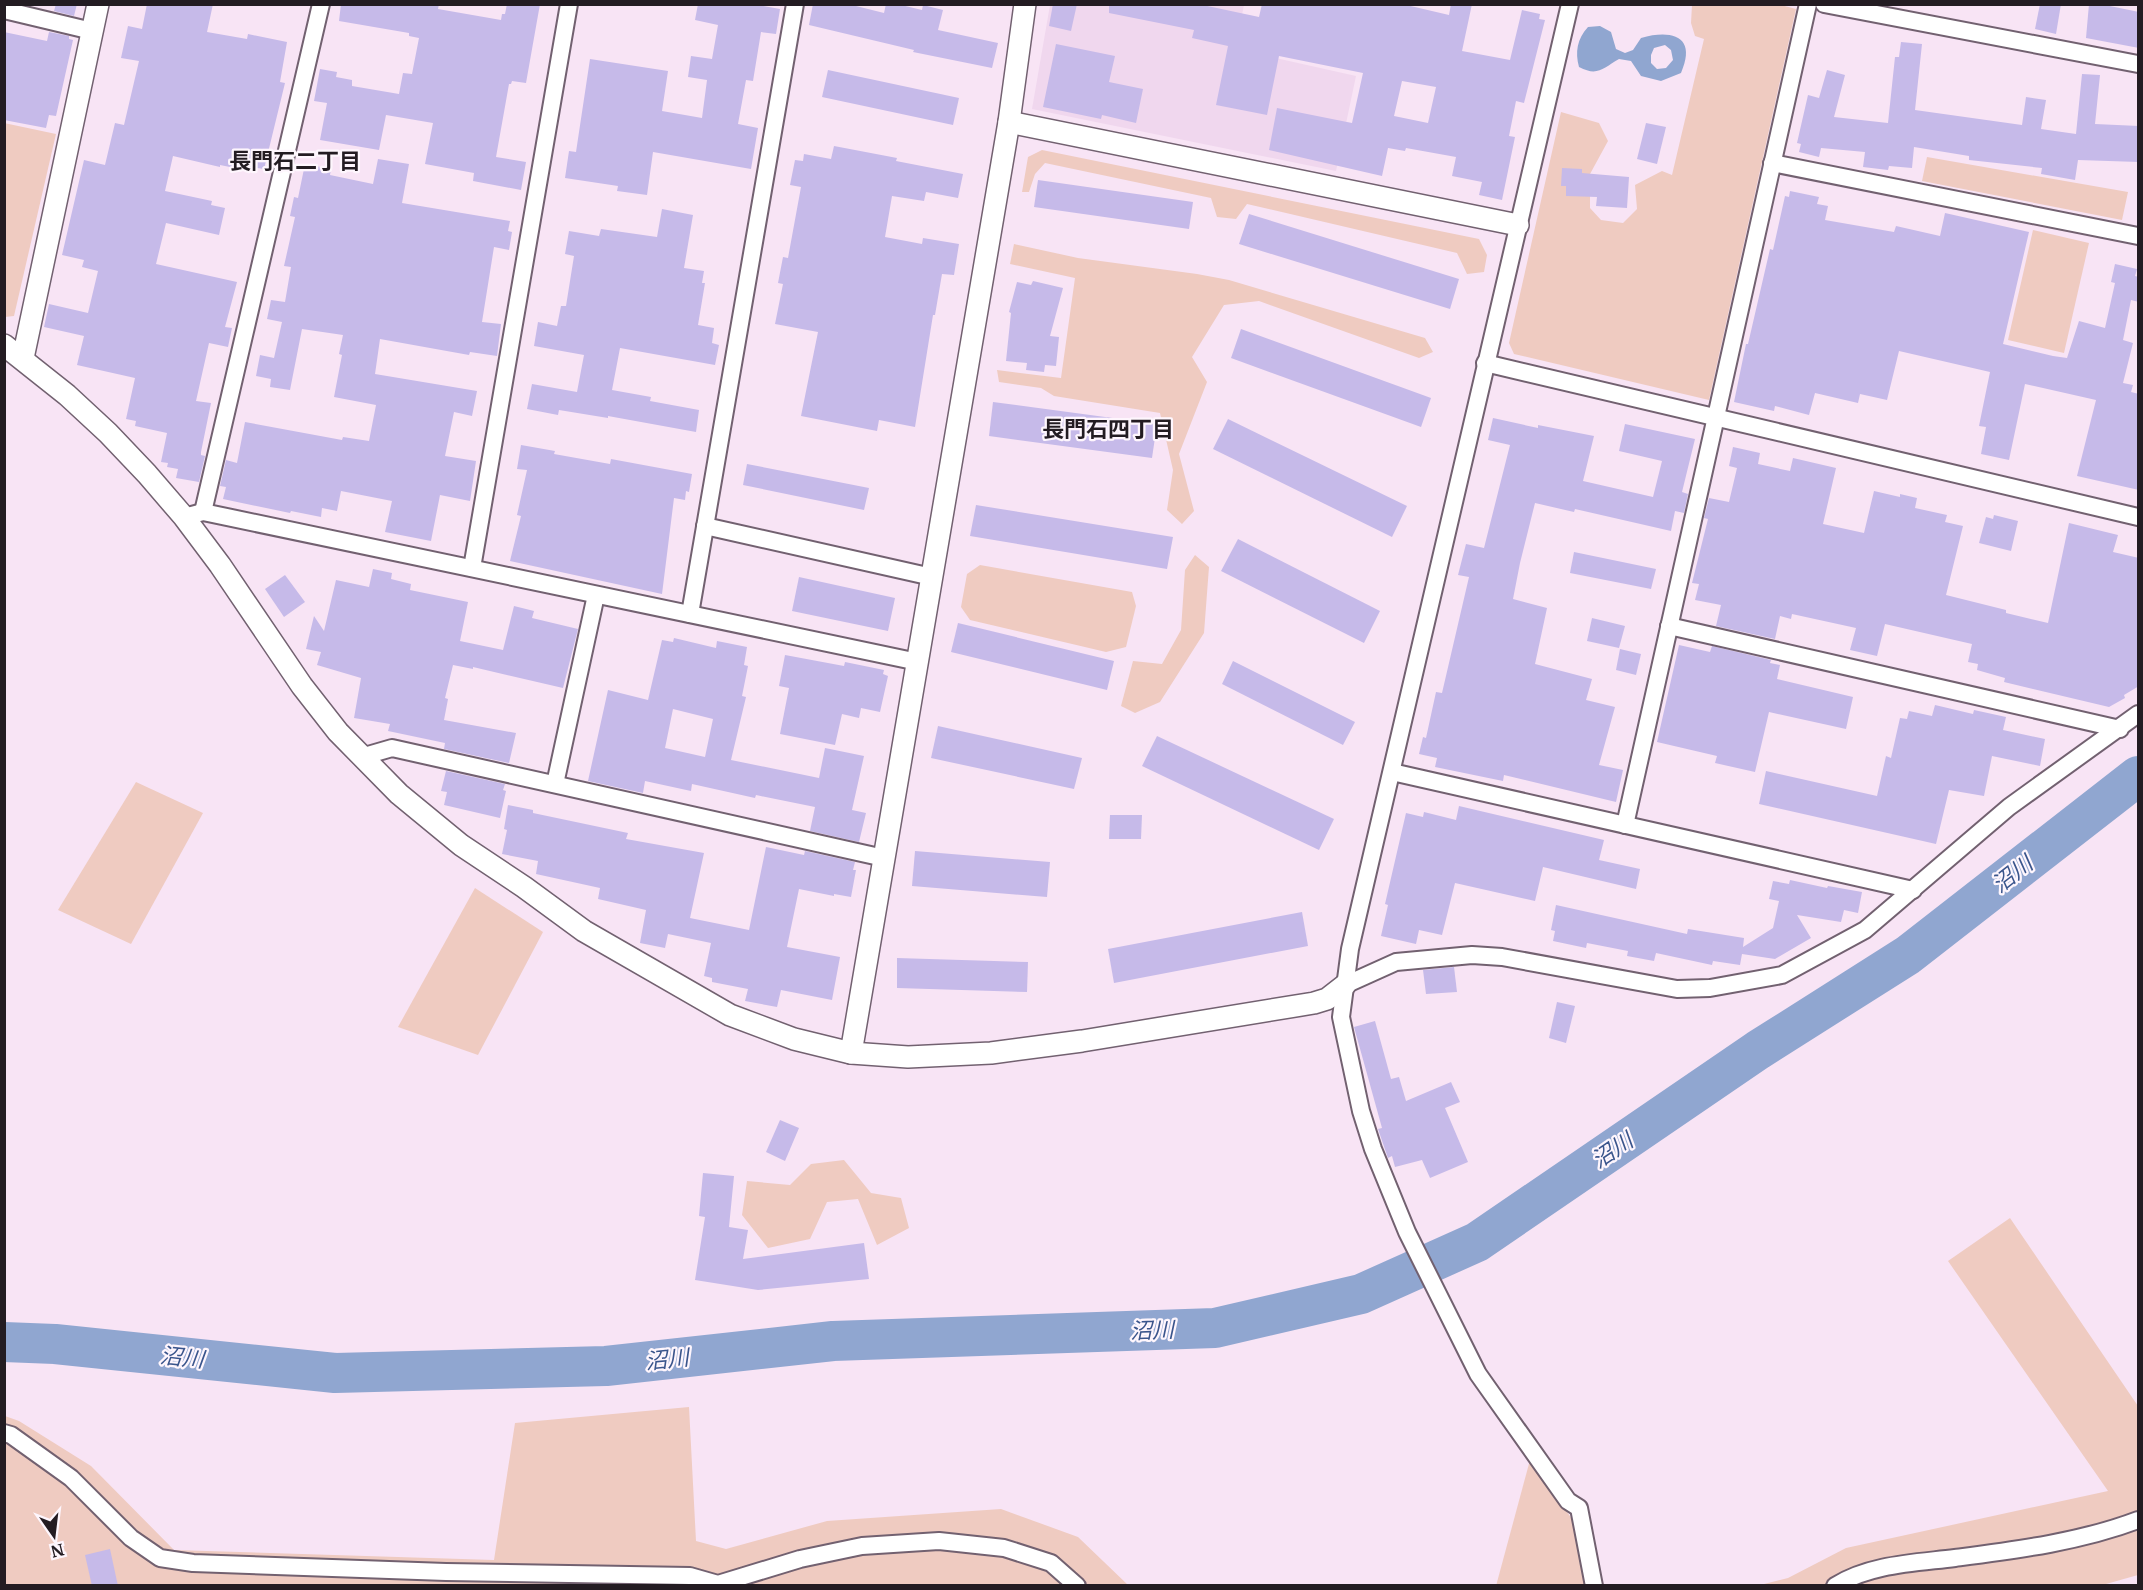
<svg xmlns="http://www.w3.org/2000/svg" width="2143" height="1590" font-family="Merriweather,'Noto Sans JP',serif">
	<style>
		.built { fill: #f0d7ee }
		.green { fill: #efcbc1 }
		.water { fill: #90a6d0; fill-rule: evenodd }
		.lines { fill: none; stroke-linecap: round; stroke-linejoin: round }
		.river { stroke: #90a6d0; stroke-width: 40 }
		.building { fill: #c6bae9; fill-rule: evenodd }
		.minor-casing { stroke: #726170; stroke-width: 20 }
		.tertiary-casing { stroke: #726170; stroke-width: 24 }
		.minor { stroke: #fff; stroke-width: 16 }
		.tertiary { stroke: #fff; stroke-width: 21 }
		.labels { text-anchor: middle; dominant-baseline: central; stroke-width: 4.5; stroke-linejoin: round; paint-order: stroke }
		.neighbourhood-label { font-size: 22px; font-weight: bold; fill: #231c22; stroke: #fef6fd }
		.water-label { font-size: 22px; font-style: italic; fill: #3a558c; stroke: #fef6fd }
	</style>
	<rect width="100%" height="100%" fill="#f8e4f5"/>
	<path class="built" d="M 1050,5 L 1244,5 L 1235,49 L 1356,76 L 1336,171 L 1032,109 Z"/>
	<g class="green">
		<path d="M 1777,4 L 1796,9 L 1709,400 L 1514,354 L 1509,343 L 1561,112 L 1599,123 L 1608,141 L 1590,174 L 1590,208 L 1601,220 L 1623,223 L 1637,209 L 1635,185 L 1662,171 L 1672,175 L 1704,39 L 1695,36 L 1691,23 L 1692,5 Z"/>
		<path d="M 4,123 L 56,134 L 14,316 L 5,317 Z"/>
		<path d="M 1042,150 L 1479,239 L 1487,255 L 1484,272 L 1467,274 L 1457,253 L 1247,204 L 1236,219 L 1217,217 L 1211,198 L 1045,163 L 1035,174 L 1029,192 L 1022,192 L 1028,157 Z"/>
		<path d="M 1927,157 L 2128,192 L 2122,220 L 1922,181 Z"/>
		<path d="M 2033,230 L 2089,243 L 2064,353 L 2008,340 Z"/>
		<path d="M 1014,244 L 1078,258 L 1197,274 L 1229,280 L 1425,338 L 1433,352 L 1419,358 L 1259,301 L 1224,305 L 1192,357 L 1207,382 L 1179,454 L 1194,511 L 1182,524 L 1167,510 L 1173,470 L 1160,413 L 1054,396 L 1041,388 L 999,382 L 997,370 L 1061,378 L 1075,278 L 1010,264 Z"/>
		<path d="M 1195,555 L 1209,567 L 1204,633 L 1160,702 L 1135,713 L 1121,706 L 1133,661 L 1162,664 L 1181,630 L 1185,570 Z"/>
		<path d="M 980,565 L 1132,592 L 1136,606 L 1126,647 L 1106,652 L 970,620 L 961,607 L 967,574 Z"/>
		<path d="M 136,782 L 203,813 L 131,944 L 58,910 Z"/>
		<path d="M 475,888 L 543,932 L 478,1055 L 398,1027 Z"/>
		<path d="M 844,1160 L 871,1193 L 901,1198 L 909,1228 L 877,1245 L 858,1199 L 827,1202 L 810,1239 L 768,1248 L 742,1215 L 747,1181 L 790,1185 L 811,1164 Z"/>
		<path d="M 2010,1218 L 2138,1406 L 2138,1575 L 2099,1586 L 1756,1586 L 1788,1578 L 1846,1548 L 2108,1491 L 1948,1261 Z"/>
		<path d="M 689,1407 L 696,1541 L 726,1549 L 827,1521 L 1001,1509 L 1078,1537 L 1128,1585 L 5,1586 L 5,1416 L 19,1421 L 91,1466 L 174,1550 L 494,1560 L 515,1423 Z"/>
		<path d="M 1530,1460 L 1572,1519 L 1585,1585 L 1496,1586 Z"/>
	</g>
	<path class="water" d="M 1600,26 L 1611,32 L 1616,49 L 1625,53 L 1633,50 L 1641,38 C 1673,29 1697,37 1681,73 L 1661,81 L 1641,76 L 1631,61 L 1619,59 C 1603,68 1598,77 1579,67 C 1575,52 1577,39 1588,27 ZM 1665,45 L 1671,50 L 1673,60 L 1666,68 L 1657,69 L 1651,63 L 1651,55 L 1654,48 Z"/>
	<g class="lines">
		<path class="river" d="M 4,1342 L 55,1344 L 335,1373 L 606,1366 L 833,1341 L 1215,1328 L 1361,1294 L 1477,1242 L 1758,1050 L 1908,955 L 2138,776"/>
	</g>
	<g class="building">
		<path d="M 56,4 L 77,4 L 74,16 L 54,11 Z"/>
		<path d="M 147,4 L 213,4 L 207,32 L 247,39 L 248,34 L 287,42 L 280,82 L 285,83 L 264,169 L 251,167 L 250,171 L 220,165 L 220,167 L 173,156 L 165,191 L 212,201 L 211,205 L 225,208 L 219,235 L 166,223 L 156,264 L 237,282 L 225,327 L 232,328 L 228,347 L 209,343 L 196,401 L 211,403 L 201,452 L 201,455 L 205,456 L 199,482 L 176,478 L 178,469 L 167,467 L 168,463 L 161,462 L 167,433 L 135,426 L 136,421 L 126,419 L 135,378 L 77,365 L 84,336 L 44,327 L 49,304 L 88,313 L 98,271 L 82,267 L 84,260 L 62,255 L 84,160 L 105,165 L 115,123 L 124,125 L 139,61 L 121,58 L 128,26 L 142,29 Z"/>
		<path d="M 341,4 L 439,4 L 438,9 L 501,20 L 502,14 L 505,14 L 507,4 L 540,4 L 526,83 L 512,81 L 511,84 L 509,84 L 496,157 L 526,162 L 521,190 L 473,181 L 474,173 L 425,164 L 433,123 L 386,115 L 379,150 L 320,140 L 327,103 L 314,101 L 320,69 L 337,72 L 336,77 L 352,80 L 352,86 L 399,94 L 403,73 L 412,74 L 419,38 L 409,36 L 409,33 L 339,21 Z"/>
		<path d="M 698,4 L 752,4 L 780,9 L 776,34 L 761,32 L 753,81 L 746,80 L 738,124 L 758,128 L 751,169 L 653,152 L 647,195 L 617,191 L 618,186 L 565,178 L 569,151 L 576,152 L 590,59 L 668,71 L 662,111 L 702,118 L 707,80 L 688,77 L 691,56 L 712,59 L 718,25 L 695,20 Z"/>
		<path d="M 813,4 L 848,4 L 884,13 L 886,4 L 897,4 L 922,10 L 923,5 L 943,10 L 938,30 L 998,43 L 992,68 L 913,52 L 914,50 L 809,25 Z"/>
		<path d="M 1053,4 L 1077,4 L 1071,31 L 1049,26 Z"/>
		<path d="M 1109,4 L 1198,4 L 1259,17 L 1262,4 L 1402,4 L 1449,15 L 1451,4 L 1472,4 L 1462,51 L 1510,60 L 1522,10 L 1540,14 L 1539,19 L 1545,20 L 1524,103 L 1516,101 L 1509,136 L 1515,137 L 1502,200 L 1479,195 L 1482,182 L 1452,176 L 1456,157 L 1406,148 L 1405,151 L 1388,148 L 1382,176 L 1269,150 L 1277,108 L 1352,123 L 1363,73 L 1279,56 L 1267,115 L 1216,105 L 1228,46 L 1192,38 L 1194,30 L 1109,13 ZM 1402,81 L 1436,87 L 1428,123 L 1394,116 Z"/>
		<path d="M 2040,4 L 2061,4 L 2056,34 L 2035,29 Z"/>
		<path d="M 2089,4 L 2100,4 L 2139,12 L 2139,48 L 2086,38 Z"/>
		<path d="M 4,32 L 47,41 L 49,32 L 69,36 L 69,39 L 73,40 L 56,116 L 49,115 L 46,128 L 4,120 Z"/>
		<path d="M 1901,42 L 1922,44 L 1915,110 L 2022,125 L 2026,97 L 2046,100 L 2041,129 L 2076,134 L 2082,74 L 2100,75 L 2095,124 L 2139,126 L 2139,162 L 2078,160 L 2075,180 L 2041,174 L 2042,168 L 1969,160 L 1969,156 L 1914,147 L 1912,168 L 1889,166 L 1888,170 L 1863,167 L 1865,152 L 1821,148 L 1819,157 L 1799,152 L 1801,144 L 1797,143 L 1808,95 L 1819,98 L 1827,70 L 1845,75 L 1834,117 L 1888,123 L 1895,57 L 1899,57 Z"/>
		<path d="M 1056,44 L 1115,56 L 1109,82 L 1143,89 L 1136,123 L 1102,115 L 1101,119 L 1043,107 Z"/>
		<path d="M 828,70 L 959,98 L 953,125 L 822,97 Z"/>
		<path d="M 1646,123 L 1666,127 L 1657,164 L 1637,159 Z"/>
		<path d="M 834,146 L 897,158 L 896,161 L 963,174 L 958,198 L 926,192 L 924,201 L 892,196 L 885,237 L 922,244 L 923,238 L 959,244 L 954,275 L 942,274 L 935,315 L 933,315 L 915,427 L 879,420 L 877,431 L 801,416 L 818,332 L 775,324 L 783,284 L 778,283 L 783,257 L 788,258 L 801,187 L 790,185 L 795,160 L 803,161 L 804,154 L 831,159 Z"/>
		<path d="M 378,159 L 409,164 L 402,203 L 510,221 L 508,231 L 512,232 L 509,250 L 494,247 L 482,322 L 501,324 L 497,356 L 470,352 L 469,355 L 380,339 L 375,374 L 477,391 L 472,416 L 454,412 L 445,456 L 476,461 L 470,501 L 440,495 L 431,541 L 385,532 L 392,501 L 341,491 L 337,511 L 322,508 L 321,517 L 291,511 L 290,513 L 223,499 L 226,487 L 220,486 L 226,460 L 237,463 L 245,422 L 342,440 L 343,437 L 369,441 L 376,405 L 334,397 L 342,355 L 339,354 L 343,335 L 302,329 L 290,390 L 270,387 L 271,379 L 256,376 L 260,355 L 274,358 L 282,322 L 267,319 L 271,300 L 285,302 L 291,267 L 284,266 L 295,217 L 290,216 L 294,197 L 298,198 L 305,164 L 331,169 L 330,175 L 373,184 Z"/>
		<path d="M 1562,168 L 1582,169 L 1582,173 L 1629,177 L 1627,208 L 1596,206 L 1597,197 L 1566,196 L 1566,186 L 1561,186 Z"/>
		<path d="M 1038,180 L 1193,202 L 1189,229 L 1034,207 Z"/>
		<path d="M 1790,191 L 1819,197 L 1817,204 L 1828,206 L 1825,220 L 1894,232 L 1896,226 L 1940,236 L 1945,213 L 2029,232 L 2003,344 L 2053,356 L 2067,358 L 2079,321 L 2105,328 L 2115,283 L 2111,282 L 2115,264 L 2137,269 L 2135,276 L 2139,277 L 2139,302 L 2131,300 L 2123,340 L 2133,343 L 2123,383 L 2133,385 L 2131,392 L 2139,394 L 2139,490 L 2077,476 L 2096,400 L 2025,384 L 2009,460 L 1981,454 L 1986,427 L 1979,426 L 1990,372 L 1899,351 L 1887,400 L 1860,394 L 1858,403 L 1815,393 L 1809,415 L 1775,406 L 1774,411 L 1734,402 L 1746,344 L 1748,344 L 1770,249 L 1773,250 L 1785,196 L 1789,197 Z"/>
		<path d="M 662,209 L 693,215 L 684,268 L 704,271 L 702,283 L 705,283 L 698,325 L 714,328 L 712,343 L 719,345 L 715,365 L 620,348 L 612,390 L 651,397 L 650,401 L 699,410 L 696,432 L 608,416 L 608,418 L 559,410 L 558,415 L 527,409 L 532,384 L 577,392 L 584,355 L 534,346 L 538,322 L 557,326 L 561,306 L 566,306 L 574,256 L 565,254 L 569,231 L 599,236 L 601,229 L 657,237 Z"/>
		<path d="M 1249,214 L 1459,279 L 1450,309 L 1239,244 Z"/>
		<path d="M 1033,281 L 1063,288 L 1050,336 L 1059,337 L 1056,366 L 1045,365 L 1044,372 L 1026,370 L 1027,363 L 1006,361 L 1011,313 L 1009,312 L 1017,282 L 1031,285 Z"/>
		<path d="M 1241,329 L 1431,398 L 1421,427 L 1231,358 Z"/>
		<path d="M 993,402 L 1157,424 L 1152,458 L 989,436 Z"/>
		<path d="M 1493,418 L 1538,428 L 1538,425 L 1594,436 L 1583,481 L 1653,497 L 1662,461 L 1619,451 L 1625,424 L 1695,439 L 1682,492 L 1688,494 L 1684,513 L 1675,511 L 1671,531 L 1575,509 L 1574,512 L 1535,503 L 1520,563 L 1513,599 L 1547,608 L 1535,664 L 1592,679 L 1586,700 L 1615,707 L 1599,765 L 1623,770 L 1616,802 L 1504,775 L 1503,781 L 1435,767 L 1437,758 L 1419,754 L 1423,737 L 1426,738 L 1436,692 L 1442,693 L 1469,577 L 1458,575 L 1466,544 L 1484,548 L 1510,445 L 1488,440 Z"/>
		<path d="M 1228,419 L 1407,506 L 1392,537 L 1213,449 Z"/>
		<path d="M 521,445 L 555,451 L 554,454 L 610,464 L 611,459 L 692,474 L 689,492 L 686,491 L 685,500 L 674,498 L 662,594 L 510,561 L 521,516 L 517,515 L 527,470 L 517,469 Z"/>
		<path d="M 1733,447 L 1760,453 L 1758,464 L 1790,471 L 1793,458 L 1836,468 L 1823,524 L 1864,533 L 1874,491 L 1900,497 L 1900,494 L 1917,498 L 1915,508 L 1947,515 L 1945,522 L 1963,526 L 1946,595 L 2006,610 L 2006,613 L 2048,623 L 2069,523 L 2118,535 L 2113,552 L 2139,558 L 2139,686 L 2124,695 L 2125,698 L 2109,707 L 2004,682 L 2005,678 L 1977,670 L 1978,664 L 1968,662 L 1972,644 L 1885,624 L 1877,656 L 1850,650 L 1856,628 L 1792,614 L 1791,619 L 1780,616 L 1775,639 L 1716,626 L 1721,605 L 1695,600 L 1699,584 L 1692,583 L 1708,519 L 1704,518 L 1709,498 L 1729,502 L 1737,468 L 1729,466 Z"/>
		<path d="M 747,464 L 869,488 L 864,510 L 743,485 Z"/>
		<path d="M 976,505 L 1173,537 L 1167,569 L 970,536 Z"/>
		<path d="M 1994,515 L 2018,521 L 2011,551 L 1979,543 L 1986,517 L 1993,519 Z"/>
		<path d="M 1238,539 L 1380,611 L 1364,643 L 1221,571 Z"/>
		<path d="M 1574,552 L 1656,569 L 1651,589 L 1570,573 Z"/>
		<path d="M 373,569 L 392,573 L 391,579 L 411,584 L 410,590 L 468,602 L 460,641 L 503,650 L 514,606 L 534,611 L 532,618 L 578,629 L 563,688 L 473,667 L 473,669 L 453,665 L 445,698 L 448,699 L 444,720 L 516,733 L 509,763 L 444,749 L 445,743 L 388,731 L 390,724 L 354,718 L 361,678 L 317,665 L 321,652 L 306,649 L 314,616 L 324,631 L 336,580 L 369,587 Z"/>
		<path d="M 285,575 L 305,602 L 284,617 L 265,589 Z"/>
		<path d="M 799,577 L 895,598 L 888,631 L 792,611 Z"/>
		<path d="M 1592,618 L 1625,626 L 1619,648 L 1587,641 Z"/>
		<path d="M 958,623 L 1114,661 L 1107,690 L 951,652 Z"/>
		<path d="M 674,638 L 716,648 L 717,641 L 747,647 L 744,665 L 748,666 L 742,696 L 746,697 L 731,760 L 819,778 L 825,748 L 864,756 L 852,810 L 866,813 L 859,842 L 810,831 L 815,807 L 756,795 L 755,798 L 692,784 L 691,791 L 645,781 L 643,793 L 588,781 L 608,690 L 648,700 L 662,640 L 673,642 ZM 673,709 L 713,719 L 705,757 L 665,748 Z"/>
		<path d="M 1679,645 L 1710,652 L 1712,646 L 1771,660 L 1770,663 L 1780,665 L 1777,679 L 1853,697 L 1846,729 L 1769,712 L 1755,772 L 1715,763 L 1717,756 L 1657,742 Z"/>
		<path d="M 1620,649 L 1641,654 L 1636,675 L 1616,670 Z"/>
		<path d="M 785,655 L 844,666 L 845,662 L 884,670 L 883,674 L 888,676 L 880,712 L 861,708 L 859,718 L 842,714 L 835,745 L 780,734 L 789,688 L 779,686 Z"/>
		<path d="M 1233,661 L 1355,722 L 1343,745 L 1222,684 Z"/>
		<path d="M 1935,705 L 1973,714 L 1974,710 L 2006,717 L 2003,730 L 2045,739 L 2040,766 L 1992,756 L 1984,796 L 1949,790 L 1936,844 L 1759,804 L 1766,771 L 1877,796 L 1886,756 L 1891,758 L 1900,718 L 1907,719 L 1909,711 L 1932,716 Z"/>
		<path d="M 938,726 L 1082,758 L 1074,789 L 931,758 Z"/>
		<path d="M 1157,736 L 1334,819 L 1319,850 L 1142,766 Z"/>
		<path d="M 446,771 L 505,784 L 503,790 L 506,791 L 500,818 L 444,805 L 447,792 L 441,791 Z"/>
		<path d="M 508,805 L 533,810 L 533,813 L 628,833 L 626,839 L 704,853 L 690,918 L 749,930 L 766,847 L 804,855 L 805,851 L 855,862 L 853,870 L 856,870 L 851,897 L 834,894 L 834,896 L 799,889 L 787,947 L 840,957 L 832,1000 L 781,990 L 777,1007 L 745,1001 L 748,989 L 712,982 L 712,978 L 704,976 L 711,943 L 668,934 L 665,948 L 640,943 L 646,910 L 598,899 L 600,888 L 536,874 L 538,861 L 502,854 L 507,830 L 504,829 Z"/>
		<path d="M 1459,806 L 1604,840 L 1599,860 L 1640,869 L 1636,889 L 1543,867 L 1535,901 L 1455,883 L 1442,935 L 1419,930 L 1416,944 L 1381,936 L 1388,905 L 1385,904 L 1406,813 L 1423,817 L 1424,812 L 1456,820 Z"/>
		<path d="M 1110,815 L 1142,815 L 1141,839 L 1109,839 Z"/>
		<path d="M 915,851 L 1050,862 L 1047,897 L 912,886 Z"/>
		<path d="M 1790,880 L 1827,888 L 1828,886 L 1862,892 L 1858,913 L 1844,910 L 1841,922 L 1797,915 L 1811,938 L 1775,959 L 1742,954 L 1740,965 L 1713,961 L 1712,965 L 1656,953 L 1654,961 L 1627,956 L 1628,951 L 1587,943 L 1586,948 L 1553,941 L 1555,931 L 1551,930 L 1556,905 L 1687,934 L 1688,929 L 1744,938 L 1743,947 L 1773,928 L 1779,901 L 1769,899 L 1773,881 L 1789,884 Z"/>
		<path d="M 1302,912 L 1308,946 L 1114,983 L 1108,949 Z"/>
		<path d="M 897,958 L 1028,962 L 1027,992 L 897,988 Z"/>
		<path d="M 1454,967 L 1457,992 L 1426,994 L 1423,970 Z"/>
		<path d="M 1557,1002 L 1575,1006 L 1566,1043 L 1549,1038 Z"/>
		<path d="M 1375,1021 L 1391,1079 L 1399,1077 L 1406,1101 L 1451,1082 L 1460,1102 L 1445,1108 L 1468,1162 L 1430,1178 L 1422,1160 L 1395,1167 L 1392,1156 L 1388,1158 L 1378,1129 L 1382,1128 L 1354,1027 Z"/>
		<path d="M 780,1120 L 799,1128 L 785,1161 L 766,1152 Z"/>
		<path d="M 703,1173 L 734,1176 L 729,1227 L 748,1230 L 743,1259 L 864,1243 L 869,1279 L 758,1290 L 695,1280 L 705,1217 L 699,1216 Z"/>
		<path d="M 110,1549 L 118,1586 L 92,1586 L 85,1555 Z"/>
	</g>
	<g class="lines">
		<defs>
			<g id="minor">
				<path d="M 1570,4 L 1350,949 L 1341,1017 L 1361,1111 L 1373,1149 L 1407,1232 L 1478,1374 L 1568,1501 L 1579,1508 L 1594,1586"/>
				<path d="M 1824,4 L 2138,64"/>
				<path d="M 4,10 L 92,31"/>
				<path d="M 1772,163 L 2138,236"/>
				<path d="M 1485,363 L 2138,517"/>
				<path d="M 203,512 L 321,4"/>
				<path d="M 184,517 L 203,512 L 918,662"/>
				<path d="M 705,526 L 932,577"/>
				<path d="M 472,568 L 569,4"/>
				<path d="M 690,614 L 795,4"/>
				<path d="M 1669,626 L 2120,729"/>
				<path d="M 361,757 L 392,748 L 884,858"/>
				<path d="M 1392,772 L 1913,890"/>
				<path d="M 555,784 L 596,595"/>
				<path d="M 1625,825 L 1808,4"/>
				<path d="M 1345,985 L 1396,962 L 1472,955 L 1502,957 L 1677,989 L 1710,988 L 1782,975 L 1865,930 L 2009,807 L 2138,714"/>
				<path d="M 4,1433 L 11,1435 L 71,1478 L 131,1538 L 160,1558 L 193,1563 L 446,1572 L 690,1576 L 718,1584 L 800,1559 L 862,1546 L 939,1541 L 1004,1548 L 1051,1563 L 1077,1586"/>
				<path d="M 1835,1586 C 1870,1564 1915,1563 1955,1558 C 2016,1550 2080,1542 2138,1520"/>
			</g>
			<g id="tertiary">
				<path d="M 1009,122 L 1518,225"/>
				<path d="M 4,345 L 67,395 L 108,433 L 147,474 L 184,517 L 220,565 L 302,686 L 338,732 L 399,794 L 461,845 L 524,887 L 584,931 L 730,1015 L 794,1039 L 851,1053 L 908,1057 L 991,1053 L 1082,1041 L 1314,1003 L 1327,999 L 1345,985"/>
				<path d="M 23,358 L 98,4"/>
				<path d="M 851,1053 L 1009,122 L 1025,4"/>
			</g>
		</defs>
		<use href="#minor" class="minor-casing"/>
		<use href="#tertiary" class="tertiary-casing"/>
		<use href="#minor" class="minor"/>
		<use href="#tertiary" class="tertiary"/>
	</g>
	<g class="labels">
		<g class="neighbourhood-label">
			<text x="295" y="161">長門石二丁目</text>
			<text x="1108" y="429">長門石四丁目</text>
		</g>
		<g class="water-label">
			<text transform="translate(2012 874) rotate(-38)">沼川</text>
			<text transform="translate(1612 1150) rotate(-34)">沼川</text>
			<text transform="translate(1152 1330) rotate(-2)">沼川</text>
			<text transform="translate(182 1357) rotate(6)">沼川</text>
			<text transform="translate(667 1359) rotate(-6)">沼川</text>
		</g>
	</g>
	<rect width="2143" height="1590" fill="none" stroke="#231c22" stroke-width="12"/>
	<g transform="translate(54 1536) rotate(166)" stroke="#fef6fd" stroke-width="4.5" paint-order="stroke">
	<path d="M0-4.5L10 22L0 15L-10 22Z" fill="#231c22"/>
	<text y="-9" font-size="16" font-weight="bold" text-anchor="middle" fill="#231c22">N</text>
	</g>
</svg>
